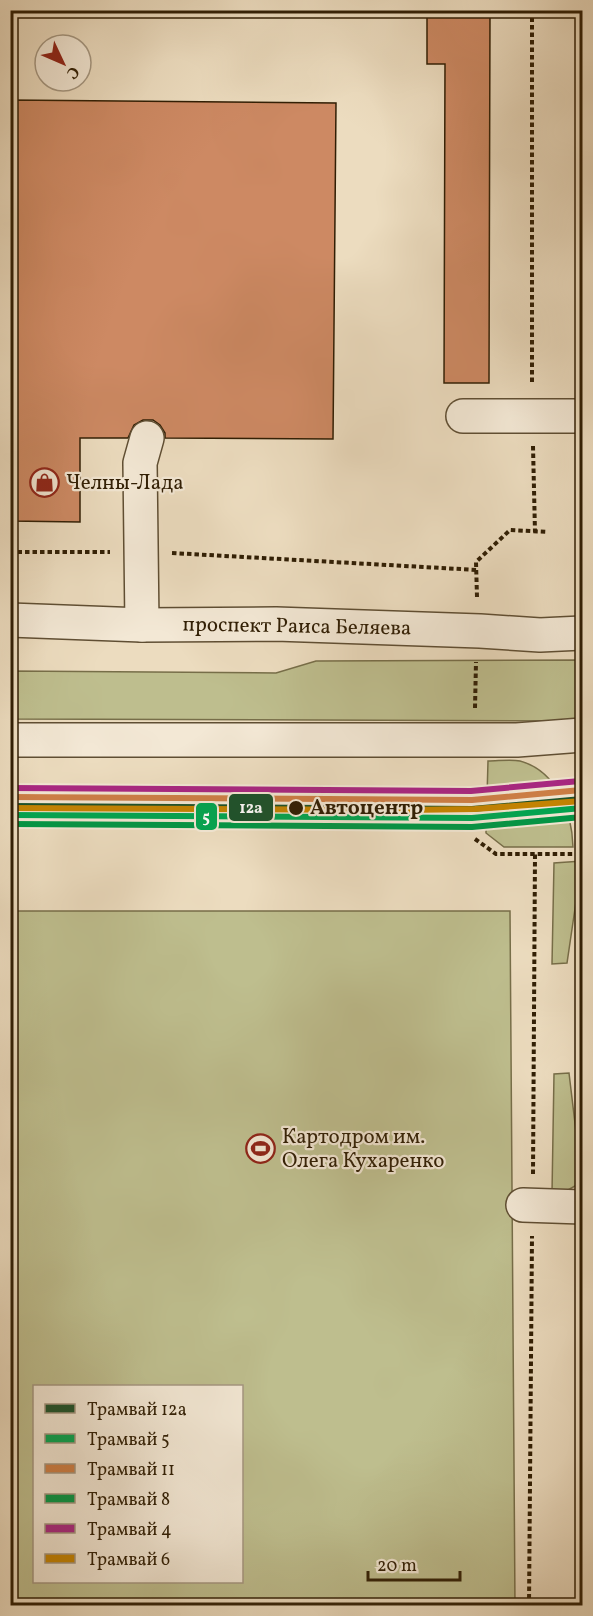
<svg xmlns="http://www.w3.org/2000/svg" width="593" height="1616" font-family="Vollkorn,serif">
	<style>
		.grass { fill: #bebe8e; stroke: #776e49; stroke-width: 1.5; fill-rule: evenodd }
		.building { fill: #cd8963; stroke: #301e04; stroke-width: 1.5 }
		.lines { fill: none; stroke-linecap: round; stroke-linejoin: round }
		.minor-casing { stroke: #5f4e33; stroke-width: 36 }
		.path { stroke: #301e04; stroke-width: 4; stroke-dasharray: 4.5 3; stroke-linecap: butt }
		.minor { stroke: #f3e8d5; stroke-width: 33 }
		.tram-1-casing { stroke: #f3e8d5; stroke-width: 10 }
		.tram-2-casing { stroke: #f3e8d5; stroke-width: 10 }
		.tram-3-casing { stroke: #f3e8d5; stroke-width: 10 }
		.tram-4-casing { stroke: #f3e8d5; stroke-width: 10 }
		.tram-5-casing { stroke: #f3e8d5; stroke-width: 10 }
		.tram-6-casing { stroke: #f3e8d5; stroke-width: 10 }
		.tram-1 { stroke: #1b522b; stroke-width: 6 }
		.tram-2 { stroke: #00a651; stroke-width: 6 }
		.tram-3 { stroke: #ce7f46; stroke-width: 6 }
		.tram-4 { stroke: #009746; stroke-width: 6 }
		.tram-5 { stroke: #a92683; stroke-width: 6 }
		.tram-6 { stroke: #c58401; stroke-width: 6 }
		.stop-dot { fill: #301e04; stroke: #f3e8d5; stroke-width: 2 }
		.labels { text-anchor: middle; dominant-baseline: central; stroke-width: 4.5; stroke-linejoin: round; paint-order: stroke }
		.poi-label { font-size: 21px; fill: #301e04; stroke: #f3e8d5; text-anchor: start }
		.street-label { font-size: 21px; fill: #301e04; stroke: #f3e8d5 }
		.stop-label { font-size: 21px; font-weight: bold; fill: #301e04; stroke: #f3e8d5; text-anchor: start }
		.line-badge { stroke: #f3e8d5; stroke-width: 2 }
		.badge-label { font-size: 16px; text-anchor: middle; font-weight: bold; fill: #fff }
	</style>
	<rect width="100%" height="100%" fill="#ecdcbf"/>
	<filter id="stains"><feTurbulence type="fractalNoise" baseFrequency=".00333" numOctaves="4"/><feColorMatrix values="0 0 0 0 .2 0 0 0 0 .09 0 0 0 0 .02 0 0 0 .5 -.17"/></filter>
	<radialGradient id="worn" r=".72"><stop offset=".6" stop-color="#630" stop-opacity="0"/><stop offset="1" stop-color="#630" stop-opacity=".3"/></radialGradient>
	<g class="grass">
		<path d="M 578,660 L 577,721 L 11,719 L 11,671 L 276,673 L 316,661 Z"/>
		<path d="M 488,761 C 498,761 511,759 520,761 C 557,771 572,812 573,847 L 504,847 L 486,833 Z"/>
		<path d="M 582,861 L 567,963 L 552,964 L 554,863 Z"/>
		<path d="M 10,911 L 510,911 L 515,1605 L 11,1605 ZM 34,1386 L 242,1386 L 242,1582 L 34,1582 Z"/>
		<path d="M 569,1073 L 582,1182 L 568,1190 L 552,1193 L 554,1074 Z"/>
	</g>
	<g class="building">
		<path d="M 427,10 L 490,10 L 489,383 L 444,383 L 445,64 L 427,64 Z"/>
		<path d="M 10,100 L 336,103 L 333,439 L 165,438 L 165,433 L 160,425 L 153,420 L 143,420 L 134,425 L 128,438 L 80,438 L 80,522 L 10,521 Z"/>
	</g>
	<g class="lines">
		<defs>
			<g id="minor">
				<path d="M 463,416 L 582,416"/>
				<path d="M 10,620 L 142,625 L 276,624 L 480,631 L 540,635 L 582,633"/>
				<path d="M 142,625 L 140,463 L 147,438"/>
				<path d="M 10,740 L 517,740 L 582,735"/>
				<path d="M 523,1205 L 582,1207"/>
			</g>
		</defs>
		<use href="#minor" class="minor-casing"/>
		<g class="path">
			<path d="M 532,10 L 532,385"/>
			<path d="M 533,446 L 535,532"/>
			<path d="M 10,552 L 110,552"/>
			<path d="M 172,553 L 477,570"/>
			<path d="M 477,597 L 476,562 L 510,530 L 548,532"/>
			<path d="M 475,708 L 476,662"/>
			<path d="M 10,820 L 333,822"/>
			<path d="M 475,839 L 496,854 L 582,854"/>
			<path d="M 533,1174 L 535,854"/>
			<path d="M 529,1606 L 532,1236"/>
		</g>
		<use href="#minor" class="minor"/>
		<defs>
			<path id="tram-1" d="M 10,806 L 472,809 L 582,799"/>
			<path id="tram-2" d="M 10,815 L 472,818 L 582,808"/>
			<path id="tram-3" d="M 10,797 L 472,800 L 581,790"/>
			<path id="tram-4" d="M 10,824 L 472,827 L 582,817"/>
			<path id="tram-5" d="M 10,788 L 471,791 L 580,781"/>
			<path id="tram-6" d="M 10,808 L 405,810 L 475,809 L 582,801"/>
		</defs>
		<use href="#tram-1" class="tram-1-casing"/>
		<use href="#tram-2" class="tram-2-casing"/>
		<use href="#tram-3" class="tram-3-casing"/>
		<use href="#tram-4" class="tram-4-casing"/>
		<use href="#tram-5" class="tram-5-casing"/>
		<use href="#tram-6" class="tram-6-casing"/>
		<use href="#tram-1" class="tram-1"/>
		<use href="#tram-2" class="tram-2"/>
		<use href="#tram-3" class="tram-3"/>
		<use href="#tram-4" class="tram-4"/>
		<use href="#tram-5" class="tram-5"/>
		<use href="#tram-6" class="tram-6"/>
	</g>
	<defs>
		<symbol id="shop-ring" viewBox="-11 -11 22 22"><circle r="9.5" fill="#f3e8d5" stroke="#8f2418" stroke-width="1.5"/><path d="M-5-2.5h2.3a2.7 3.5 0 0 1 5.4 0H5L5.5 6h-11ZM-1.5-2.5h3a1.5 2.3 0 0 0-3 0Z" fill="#8f2418"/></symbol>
		<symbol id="stadium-ring" viewBox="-11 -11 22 22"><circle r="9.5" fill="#f3e8d5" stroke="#8f2418" stroke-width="1.5"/><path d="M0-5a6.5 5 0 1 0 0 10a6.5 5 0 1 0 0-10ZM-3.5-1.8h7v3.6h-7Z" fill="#8f2418"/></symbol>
	</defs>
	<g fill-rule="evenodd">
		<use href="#shop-ring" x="28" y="466" width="33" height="33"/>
		<use href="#stadium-ring" x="244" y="1132" width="33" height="33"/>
	</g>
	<circle class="stop-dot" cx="296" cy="808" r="8"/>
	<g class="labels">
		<g class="poi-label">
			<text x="66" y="483">Челны-Лада</text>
			<text x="282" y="1137">Картодром им.<tspan x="282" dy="24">Олега Кухаренко</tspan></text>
		</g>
		<g class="street-label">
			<text transform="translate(297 627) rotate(1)">проспект Раиса Беляева</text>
		</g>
		<g class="stop-label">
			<text x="310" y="808">Автоцентр</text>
		</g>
	</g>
	<g class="line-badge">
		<rect x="228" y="793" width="46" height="29" rx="6" fill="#1b522b"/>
		<rect x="195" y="802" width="23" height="29" rx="6" fill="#00a651"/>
	</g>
	<g class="badge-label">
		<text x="251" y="813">12а</text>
		<text x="206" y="822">5</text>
	</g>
	<rect width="593" height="1616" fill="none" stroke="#ecdcbf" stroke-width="36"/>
	<rect x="12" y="12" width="569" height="1592" fill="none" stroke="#301e04" stroke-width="3"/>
	<rect x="18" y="18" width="557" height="1580" fill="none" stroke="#301e04" stroke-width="1.5"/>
	<rect x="33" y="1385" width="210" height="198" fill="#f3e8d5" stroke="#a59781" stroke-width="1.5"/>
	<rect x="45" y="1404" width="30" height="9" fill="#1b522b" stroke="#a59781" stroke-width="1.5"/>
	<text x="87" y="1415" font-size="18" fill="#301e04">Трамвай 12а</text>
	<rect x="45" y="1434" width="30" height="9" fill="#00a651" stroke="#a59781" stroke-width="1.5"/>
	<text x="87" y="1445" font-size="18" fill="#301e04">Трамвай 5</text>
	<rect x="45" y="1464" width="30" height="9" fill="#ce7f46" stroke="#a59781" stroke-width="1.5"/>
	<text x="87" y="1475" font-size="18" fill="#301e04">Трамвай 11</text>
	<rect x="45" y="1494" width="30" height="9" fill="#009746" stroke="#a59781" stroke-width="1.5"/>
	<text x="87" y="1505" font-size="18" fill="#301e04">Трамвай 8</text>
	<rect x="45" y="1524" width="30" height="9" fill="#a92683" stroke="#a59781" stroke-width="1.5"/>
	<text x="87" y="1535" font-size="18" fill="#301e04">Трамвай 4</text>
	<rect x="45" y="1554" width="30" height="9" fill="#c58401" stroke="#a59781" stroke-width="1.5"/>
	<text x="87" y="1565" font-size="18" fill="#301e04">Трамвай 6</text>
	<g transform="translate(63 63) rotate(134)"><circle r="28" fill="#f3e8d5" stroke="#a59781" stroke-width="1.5"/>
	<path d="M0-4.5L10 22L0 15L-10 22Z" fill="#8f2418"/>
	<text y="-9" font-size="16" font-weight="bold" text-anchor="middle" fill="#301e04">С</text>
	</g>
	<path d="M368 1571v9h92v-9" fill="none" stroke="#301e04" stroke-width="3"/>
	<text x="377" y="1571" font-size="18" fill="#301e04" stroke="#f3e8d5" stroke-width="4.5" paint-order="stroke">20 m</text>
	<rect width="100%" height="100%" filter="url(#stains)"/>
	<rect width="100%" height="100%" fill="url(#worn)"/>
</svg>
